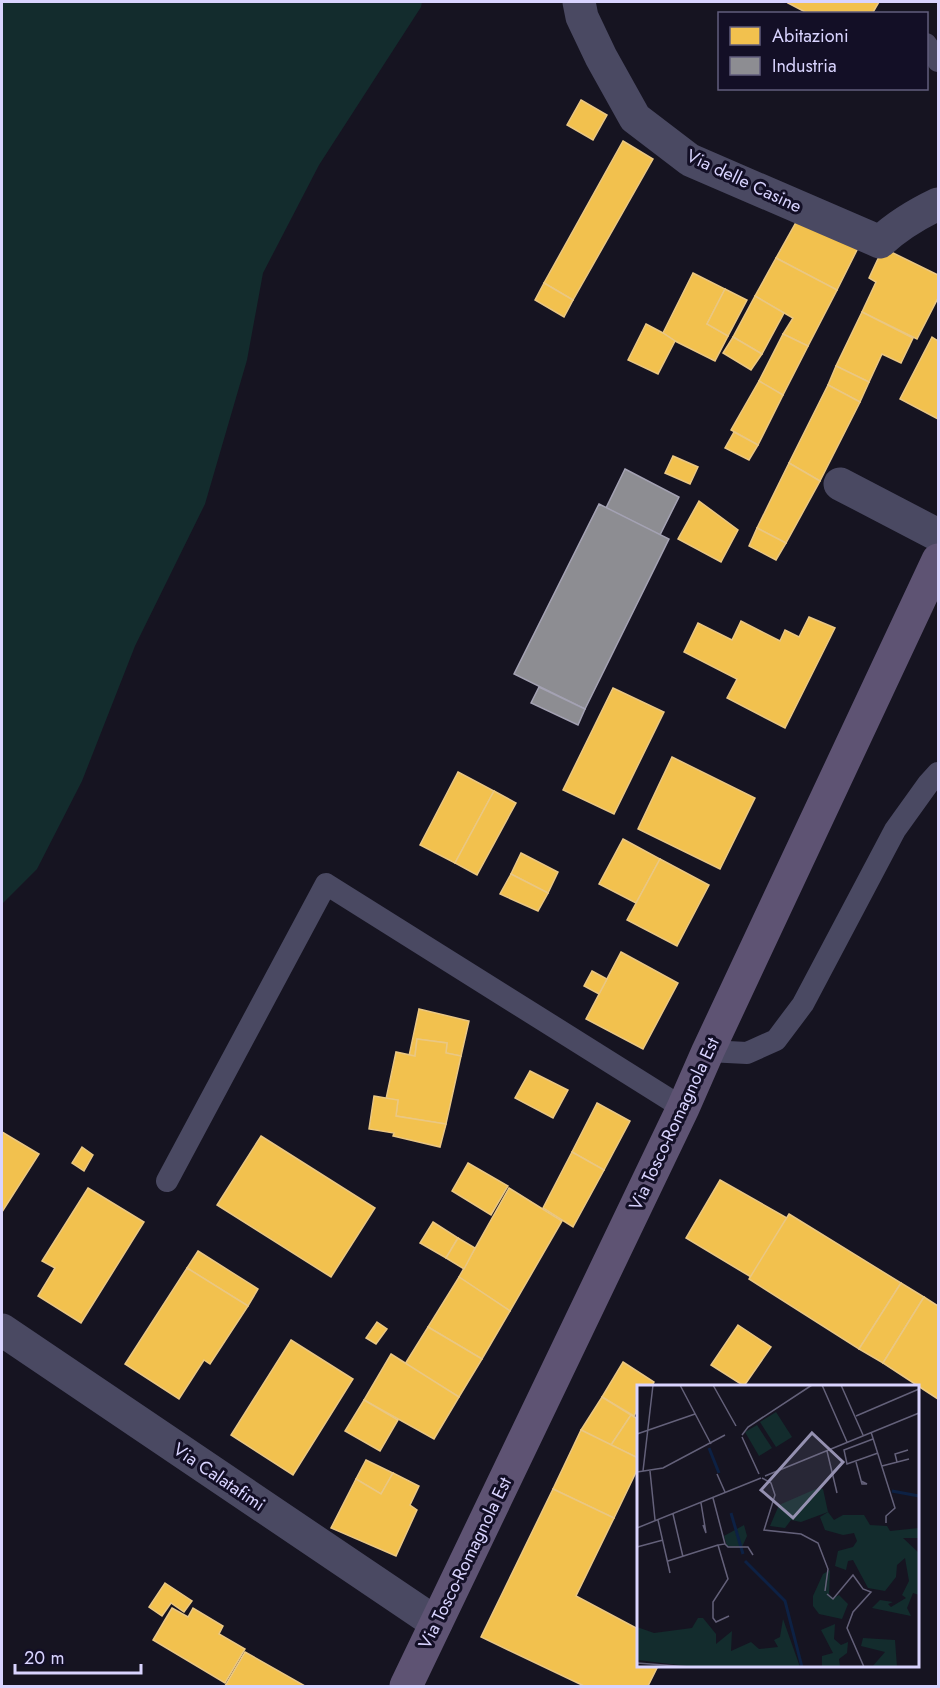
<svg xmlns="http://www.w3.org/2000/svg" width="940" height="1688" font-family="Jost,sans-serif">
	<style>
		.grass { fill: #132c2d }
		.homes { fill: #f2c14e; stroke: #eac783; stroke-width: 1.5 }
		.industry { fill: #8d8d92; stroke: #a4a2b3; stroke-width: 1.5 }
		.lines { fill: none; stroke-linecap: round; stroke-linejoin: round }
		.lane { stroke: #4a4962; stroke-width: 22 }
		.street { stroke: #4a4962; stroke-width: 33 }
		.primary { stroke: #5e5373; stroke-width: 33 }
		.labels { text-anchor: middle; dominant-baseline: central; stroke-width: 6; stroke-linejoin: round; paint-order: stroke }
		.street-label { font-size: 18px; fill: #d9d4ff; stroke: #130f26 }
		.inset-river { fill: none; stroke: #0d2144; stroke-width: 3 }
		.inset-road { fill: none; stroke: #64617a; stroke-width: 1.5 }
		.view { fill: #9591b1; fill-opacity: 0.15; stroke: #9591b1; stroke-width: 3 }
		.inset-edge { fill: none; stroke: #d9d4ff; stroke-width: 3 }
	</style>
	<rect width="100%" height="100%" fill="#161421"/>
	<path class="grass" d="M 2,2 L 422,2 L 421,7 L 319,165 L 263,273 L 247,360 L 205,504 L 135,646 L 82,781 L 37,869 L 2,904 Z"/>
	<g class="homes">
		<path d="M 789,2 L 879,2 L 872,14 L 809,14 L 788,3 Z"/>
		<path d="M 581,100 L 607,115 L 593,140 L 567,125 Z"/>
		<path d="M 623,141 L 653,159 L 573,300 L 544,283 Z"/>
		<path d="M 799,217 L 861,242 L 837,290 L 776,258 Z"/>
		<path d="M 883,248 L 938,275 L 938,298 L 917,339 L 862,312 L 876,282 L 869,278 Z"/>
		<path d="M 776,258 L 837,290 L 808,346 L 783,334 L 793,318 L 755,296 Z"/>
		<path d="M 693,273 L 725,289 L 707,324 L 728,336 L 715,361 L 675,341 L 663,333 Z"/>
		<path d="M 544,283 L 573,300 L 564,317 L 535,300 Z"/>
		<path d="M 725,289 L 747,300 L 728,336 L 707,324 Z"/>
		<path d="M 755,296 L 784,313 L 762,354 L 733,337 Z"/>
		<path d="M 862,312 L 913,338 L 901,363 L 882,354 L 869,382 L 836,366 Z"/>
		<path d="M 646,324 L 663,333 L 675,341 L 658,374 L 628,360 Z"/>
		<path d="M 783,334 L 808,346 L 783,395 L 759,381 Z"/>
		<path d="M 733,337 L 762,354 L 751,370 L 723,353 Z"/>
		<path d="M 932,337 L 938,341 L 938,419 L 900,399 Z"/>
		<path d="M 836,366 L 869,382 L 860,402 L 828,385 Z"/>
		<path d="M 759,381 L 783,395 L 758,445 L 731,430 Z"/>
		<path d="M 828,385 L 860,402 L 820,481 L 789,463 Z"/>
		<path d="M 734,432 L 758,445 L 749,460 L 725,448 Z"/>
		<path d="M 673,456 L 698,467 L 690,484 L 665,473 Z"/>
		<path d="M 789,463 L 820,481 L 786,543 L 757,528 Z"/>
		<path d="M 699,501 L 738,530 L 721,562 L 678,539 Z"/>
		<path d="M 757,528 L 786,543 L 776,560 L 749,546 Z"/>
		<path d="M 809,617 L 835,628 L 785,728 L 727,698 L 737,679 L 684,652 L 698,623 L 732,640 L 741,621 L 780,641 L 785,630 L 799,637 Z"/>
		<path d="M 613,688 L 664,712 L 614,814 L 563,790 Z"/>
		<path d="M 672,757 L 755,798 L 720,869 L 638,829 Z"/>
		<path d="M 458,772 L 494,791 L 455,863 L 420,845 Z"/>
		<path d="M 494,791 L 516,803 L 477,875 L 455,863 Z"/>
		<path d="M 623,839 L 660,859 L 636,903 L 599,884 Z"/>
		<path d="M 521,853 L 558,872 L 548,893 L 511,874 Z"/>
		<path d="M 660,859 L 709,885 L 677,946 L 627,920 Z"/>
		<path d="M 511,874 L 548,893 L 538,911 L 500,894 Z"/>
		<path d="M 621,952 L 678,983 L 643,1049 L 586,1019 Z"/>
		<path d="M 592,971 L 607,979 L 599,994 L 584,986 Z"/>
		<path d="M 419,1009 L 469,1021 L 461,1056 L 446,1053 L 447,1043 L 417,1039 L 415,1056 L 409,1056 Z"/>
		<path d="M 417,1039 L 447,1043 L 446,1053 L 461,1056 L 446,1124 L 396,1116 L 398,1100 L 386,1099 L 396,1052 L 415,1056 Z"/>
		<path d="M 530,1071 L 568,1090 L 553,1118 L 515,1098 Z"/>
		<path d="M 374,1096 L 398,1100 L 396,1116 L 446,1124 L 440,1147 L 393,1136 L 394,1133 L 369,1129 Z"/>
		<path d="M 597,1103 L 630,1121 L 604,1170 L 572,1152 Z"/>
		<path d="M 2,1132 L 39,1154 L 2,1212 Z"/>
		<path d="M 261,1136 L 375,1208 L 331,1277 L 217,1205 Z"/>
		<path d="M 82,1147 L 93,1155 L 84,1171 L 72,1163 Z"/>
		<path d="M 572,1152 L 604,1170 L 573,1227 L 543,1208 Z"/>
		<path d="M 468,1163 L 508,1186 L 491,1215 L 452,1191 Z"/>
		<path d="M 720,1180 L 787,1218 L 751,1277 L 686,1238 Z"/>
		<path d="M 88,1188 L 144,1222 L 81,1323 L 38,1296 L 55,1268 L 42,1261 Z"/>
		<path d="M 509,1188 L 562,1221 L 510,1311 L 459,1277 Z"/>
		<path d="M 789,1214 L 901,1283 L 859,1349 L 749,1279 Z"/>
		<path d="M 433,1222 L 458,1238 L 446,1258 L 420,1243 Z"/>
		<path d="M 458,1238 L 475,1248 L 464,1269 L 446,1258 Z"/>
		<path d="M 198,1251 L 258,1289 L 248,1306 L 187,1268 Z"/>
		<path d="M 187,1268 L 248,1306 L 210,1364 L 204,1360 L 179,1399 L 125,1364 Z"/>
		<path d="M 459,1277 L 510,1311 L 482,1359 L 428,1327 Z"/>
		<path d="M 901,1283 L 924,1297 L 883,1363 L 859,1349 Z"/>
		<path d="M 924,1297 L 938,1306 L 938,1399 L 883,1363 Z"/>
		<path d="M 377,1322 L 387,1329 L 376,1344 L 366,1338 Z"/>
		<path d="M 738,1325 L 771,1347 L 744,1386 L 711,1365 Z"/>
		<path d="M 428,1327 L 482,1359 L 459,1397 L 405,1364 Z"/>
		<path d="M 291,1340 L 353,1379 L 293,1475 L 231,1435 Z"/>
		<path d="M 391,1354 L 459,1397 L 434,1439 L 364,1400 Z"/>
		<path d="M 623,1362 L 654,1382 L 652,1386 L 638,1386 L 638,1408 L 634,1416 L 602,1397 Z"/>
		<path d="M 602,1397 L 631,1415 L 611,1445 L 581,1430 Z"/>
		<path d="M 364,1400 L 398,1420 L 380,1451 L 345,1431 Z"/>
		<path d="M 631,1415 L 638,1419 L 638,1458 L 611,1445 Z"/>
		<path d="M 581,1430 L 638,1458 L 638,1468 L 614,1518 L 553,1489 Z"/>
		<path d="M 366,1460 L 393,1473 L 381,1494 L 356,1479 Z"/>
		<path d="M 393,1473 L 419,1486 L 410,1505 L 417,1510 L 396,1556 L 331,1528 L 356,1479 L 381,1494 Z"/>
		<path d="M 553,1489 L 614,1518 L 576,1596 L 638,1629 L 638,1666 L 658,1666 L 648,1686 L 584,1686 L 481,1637 Z"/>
		<path d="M 165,1583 L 192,1601 L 184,1612 L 171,1603 L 162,1616 L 149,1607 Z"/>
		<path d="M 172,1608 L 188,1617 L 193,1608 L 223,1626 L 219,1634 L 245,1649 L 225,1683 L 153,1640 Z"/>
		<path d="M 245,1652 L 305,1686 L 225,1686 Z"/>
	</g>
	<g class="industry">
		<path d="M 625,469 L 679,497 L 660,535 L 606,508 Z"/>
		<path d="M 599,504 L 669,539 L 585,709 L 514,674 Z"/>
		<path d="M 539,687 L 585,709 L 578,725 L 531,703 Z"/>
	</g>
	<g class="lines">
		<g class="lane">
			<path d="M 926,44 L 938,61"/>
			<path d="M 708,1051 L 747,1053 L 776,1040 L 803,1004 L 895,830 L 928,784 L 938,773"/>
			<path d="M 167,1181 L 326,884 L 683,1108"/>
		</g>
		<g class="street">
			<path d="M 579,2 L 582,17 L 601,57 L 635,118 L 690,160 L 880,242 C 898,225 917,214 938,204"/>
			<path d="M 840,484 L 938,535"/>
			<path d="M 2,1330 L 436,1623"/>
		</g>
		<path class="primary" d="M 406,1686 L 683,1108 L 708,1051 L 938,560"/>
	</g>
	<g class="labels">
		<g class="street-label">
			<text transform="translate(744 181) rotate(25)">Via delle Casine</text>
			<text transform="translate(674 1124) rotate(-65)">Via Tosco-Romagnola Est</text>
			<text transform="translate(219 1477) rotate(34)">Via Calatafimi</text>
			<text transform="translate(465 1563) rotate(-64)">Via Tosco-Romagnola Est</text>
		</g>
	</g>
	<g transform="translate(637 1385)">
		<rect width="282" height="282" fill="#161421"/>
		<path d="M 139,27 L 155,52 L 139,62 L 123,37 ZM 120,40 L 135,63 L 122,71 L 108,47 ZM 181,103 L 186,104 L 191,127 L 164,137 L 154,135 L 148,143 L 133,141 L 142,120 ZM 226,253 L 258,255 L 260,282 L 235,282 L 248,267 L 224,261 Z" fill="#132c2d"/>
		<path d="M 191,127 L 197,135 L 206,130 L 227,130 L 233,140 L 250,141 L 253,146 L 282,143 L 282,153 L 266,153 L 282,168 L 282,210 L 276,208 L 270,223 L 274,231 L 235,223 L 243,215 L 256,217 L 251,219 L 254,222 L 269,213 L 265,210 L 272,196 L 268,173 L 260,180 L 259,192 L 248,206 L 231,203 L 216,175 L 211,176 L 209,185 L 198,181 L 201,166 L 216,162 L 220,156 L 217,148 L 206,150 L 188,145 L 183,132 ZM 193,185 L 192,209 L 196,213 L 202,210 L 211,219 L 205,234 L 182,229 L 176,221 L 176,211 L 186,189 ZM 61,233 L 66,233 L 79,249 L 79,259 L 95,246 L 94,266 L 114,257 L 122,264 L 141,262 L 137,255 L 143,252 L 146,234 L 163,282 L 57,282 L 1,275 L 0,242 L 17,248 L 55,243 ZM 198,239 L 197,254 L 204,260 L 211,257 L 210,268 L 202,274 L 203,282 L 185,282 L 185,271 L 196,268 L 184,245 Z" fill="#132c2d"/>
		<path d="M 107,140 L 110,151 L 105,162 L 90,161 L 87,151 Z" fill="#132c2d"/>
		<path class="inset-river" d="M 72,63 L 82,88M 255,106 L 282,111M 94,128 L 106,169M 108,176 L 148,216 L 165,282"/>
		<path class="inset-road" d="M 43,0 L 74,59M 76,0 L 99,41M 185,0 L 210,57M 204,0 L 226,50M 219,31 L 282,4M 234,47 L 258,123 L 249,131 L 249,138M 0,49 L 58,29M 105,50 L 111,42 L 175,0M 105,52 L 122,89M 236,54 L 207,65 L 210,79 L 241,68M 190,66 L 200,108M 219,77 L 225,99 L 230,99 L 224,96M 260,77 L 258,69 L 271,65M 245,81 L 272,74M 6,86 L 16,0M 13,86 L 18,135M 0,87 L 26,83 L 88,50M 80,89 L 88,107M 128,91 L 282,28M 125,93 L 134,98 L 138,110 L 127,145 L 164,149 L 181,158 L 191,184 L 188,206M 76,113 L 88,159 L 81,160 L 91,194 L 76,217 L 76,233 L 79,237 L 92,231M 64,118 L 69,148 L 66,140M 36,129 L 46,172M 21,135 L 33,188M 0,143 L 124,93M 88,159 L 91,162 L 111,162 L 116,170M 0,162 L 26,155M 31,176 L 81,160M 190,209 L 196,214 L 216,190 L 226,204 L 234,207 L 216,227 L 210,243 L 227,282M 0,278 L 53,282"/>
		<path class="view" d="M 175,48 L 206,77 L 156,133 L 124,105 Z"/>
		<rect width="282" height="282" class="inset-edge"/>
	</g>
	<rect width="940" height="1688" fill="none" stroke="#d9d4ff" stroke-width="6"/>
	<rect x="718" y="12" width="210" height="78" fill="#130f26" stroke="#625e7d" stroke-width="1.5"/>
	<rect x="730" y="27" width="30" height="18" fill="#f2c14e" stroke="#625e7d" stroke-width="1.5"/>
	<text x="772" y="42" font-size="18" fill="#d9d4ff">Abitazioni</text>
	<rect x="730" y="57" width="30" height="18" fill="#8d8d92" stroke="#625e7d" stroke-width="1.5"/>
	<text x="772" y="72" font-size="18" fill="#d9d4ff">Industria</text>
	<path d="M15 1664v9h126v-9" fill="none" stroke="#d9d4ff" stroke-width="3"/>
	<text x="24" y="1664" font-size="18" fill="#d9d4ff" stroke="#130f26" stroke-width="4.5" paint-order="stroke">20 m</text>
</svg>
